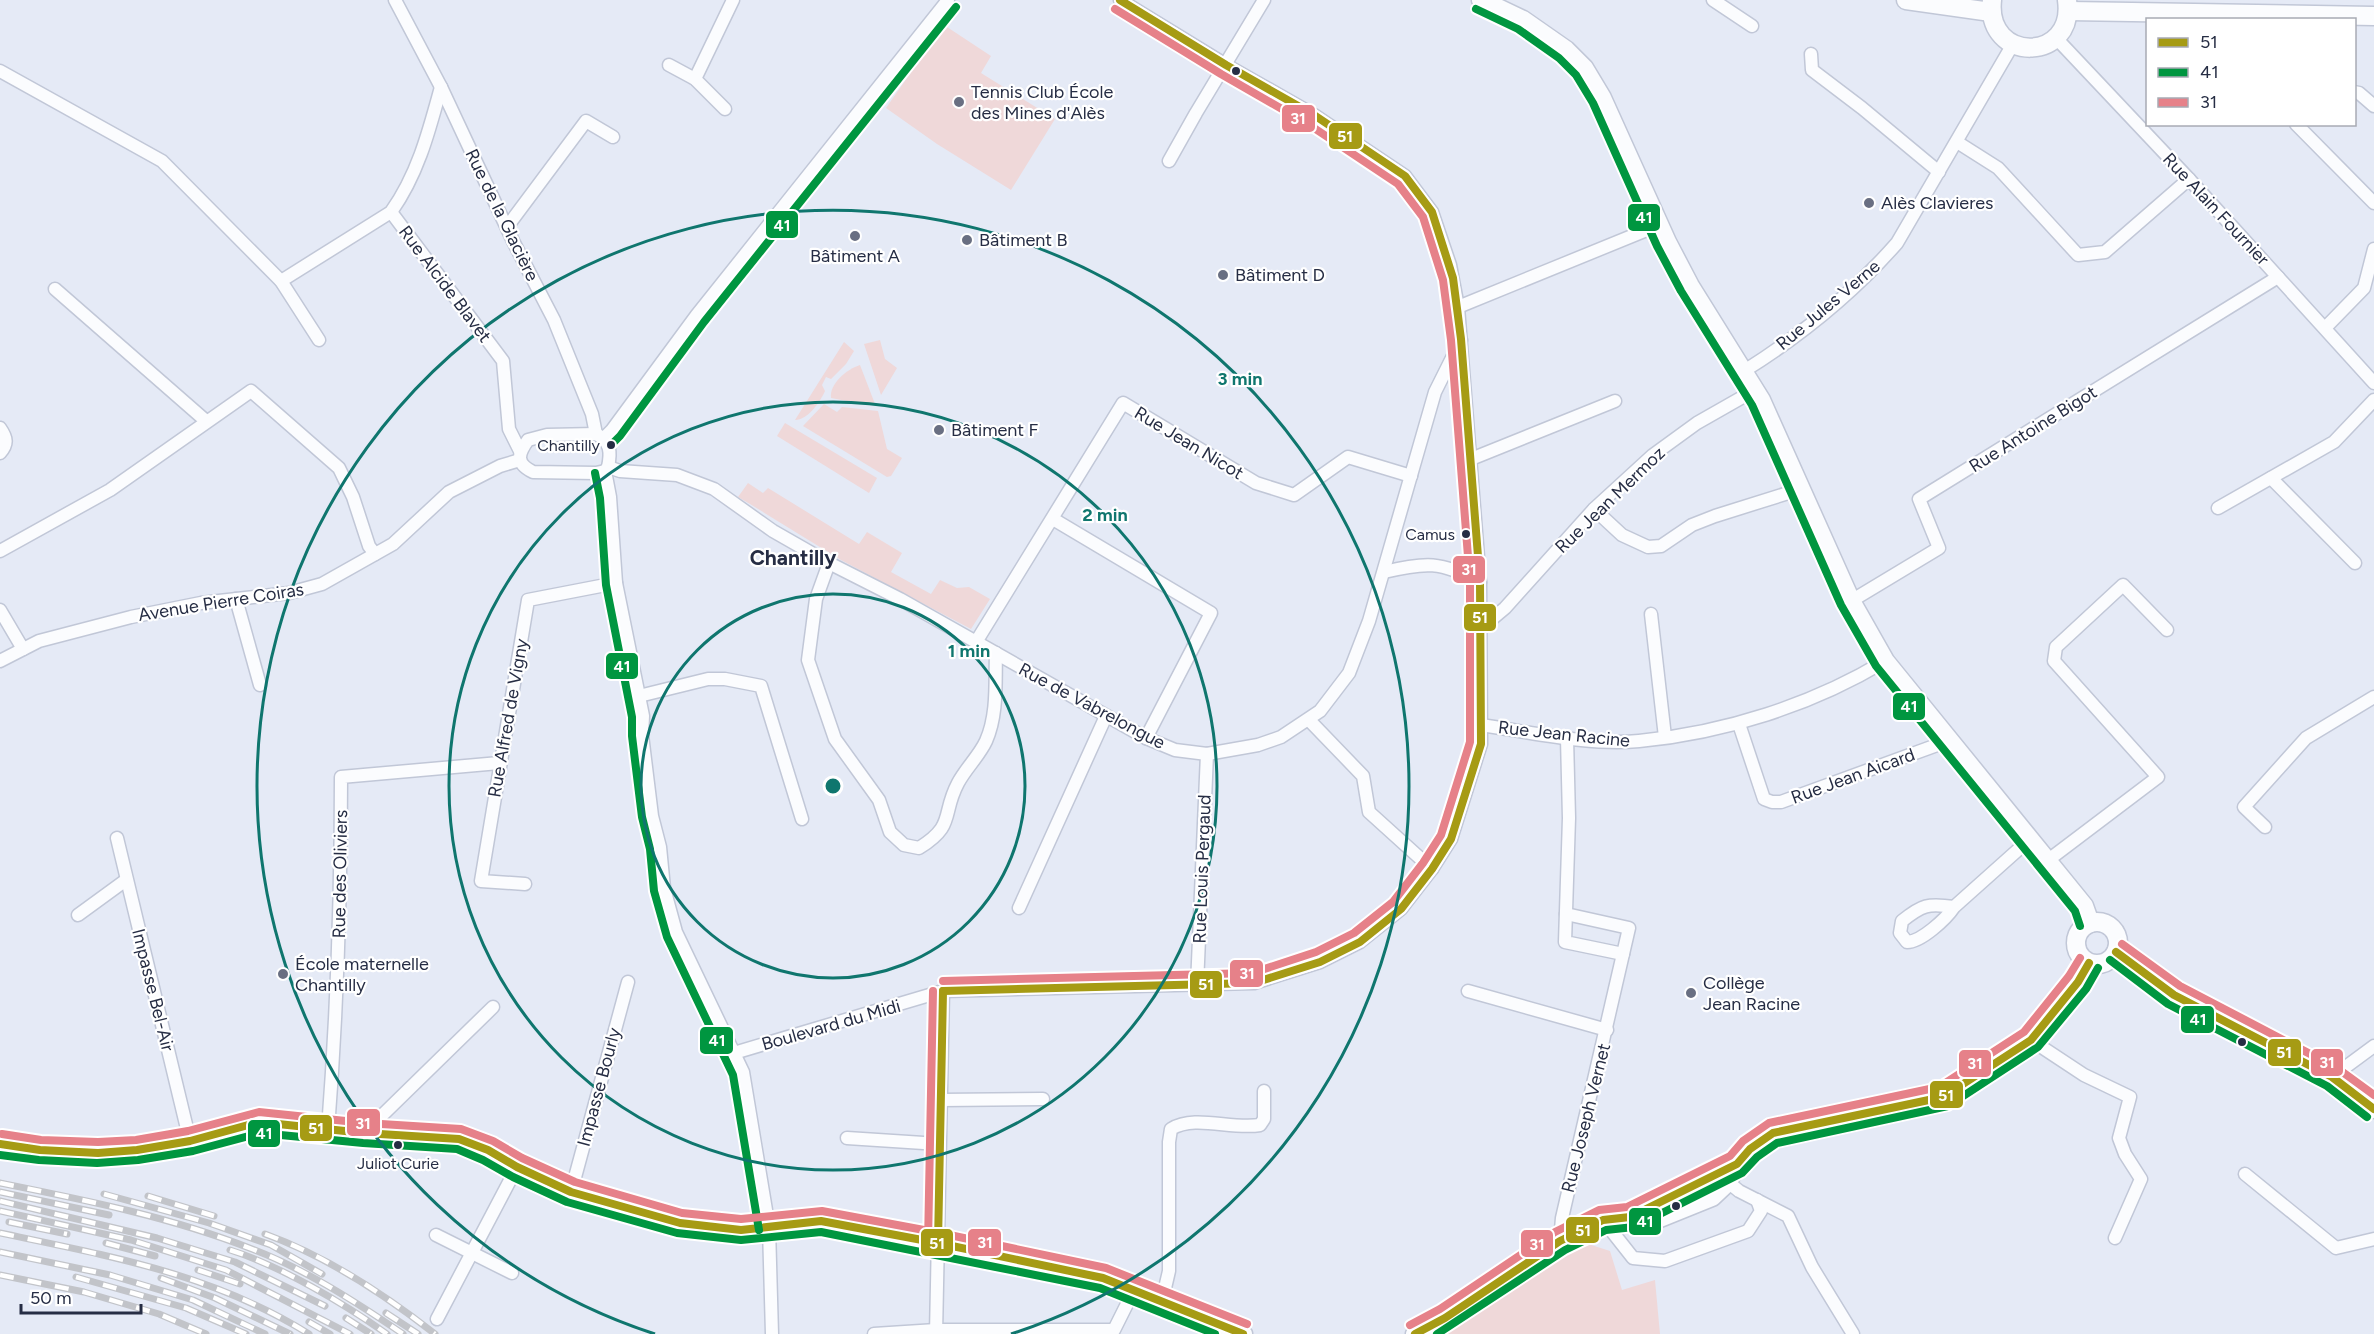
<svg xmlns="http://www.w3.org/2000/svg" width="2374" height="1334" font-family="Figtree,sans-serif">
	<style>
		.green { fill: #efd8d9 }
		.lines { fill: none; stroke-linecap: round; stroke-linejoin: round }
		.street-casing { stroke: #c1c7d7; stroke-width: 15 }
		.secondary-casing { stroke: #c1c7d7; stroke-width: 21 }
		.street { stroke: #fbfcfe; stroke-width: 12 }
		.secondary { stroke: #fbfcfe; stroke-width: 18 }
		.rail-casing { stroke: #c2c4c9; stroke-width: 7 }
		.rail { stroke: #fff; stroke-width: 4.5; stroke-dasharray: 14; stroke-linecap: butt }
		.bus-1-casing { stroke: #fff; stroke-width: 12 }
		.bus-2-casing { stroke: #fff; stroke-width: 12 }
		.bus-3-casing { stroke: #fff; stroke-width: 12 }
		.bus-1 { stroke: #a69b14; stroke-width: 8 }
		.bus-2 { stroke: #009640; stroke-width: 8 }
		.bus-3 { stroke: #e68189; stroke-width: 8 }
		.ring { fill: none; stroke: #0f766e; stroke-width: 3 }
		.bus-dot { fill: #262d44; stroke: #fff; stroke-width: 2 }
		.poi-dot { fill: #696f82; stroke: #fff; stroke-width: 2 }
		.labels { text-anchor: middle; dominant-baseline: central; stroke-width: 4.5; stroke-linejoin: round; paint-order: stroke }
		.bus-label { font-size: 16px; fill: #262d44; stroke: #fff; text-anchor: end }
		.poi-label { font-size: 18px; fill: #262d44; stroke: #fff; text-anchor: start }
		.street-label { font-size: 18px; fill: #262d44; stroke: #fff }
		.quarter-label { font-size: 21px; font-weight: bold; fill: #262d44; stroke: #fff }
		.centre { fill: #0f766e; stroke: #fff; stroke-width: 3 }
		.ring-label { font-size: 18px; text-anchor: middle; font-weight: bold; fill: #0f766e; stroke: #fff; stroke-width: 4.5; stroke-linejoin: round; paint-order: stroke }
		.line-badge { stroke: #fff; stroke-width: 2 }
		.badge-label { font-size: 16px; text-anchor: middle; font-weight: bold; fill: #fff }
	</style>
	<rect width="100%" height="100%" fill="#e5eaf6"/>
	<g class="green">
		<path d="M 944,25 L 991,56 L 981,73 L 1055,119 L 1011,190 L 937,144 L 886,108 Z"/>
		<path d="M 880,340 L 885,359 L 897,368 L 881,395 L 864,344 Z"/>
		<path d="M 844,342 L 854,351 L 846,364 L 831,379 L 826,377 L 822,385 L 825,391 C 820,402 808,420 795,420 Z"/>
		<path d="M 860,365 L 875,404 L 863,404 L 831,398 C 829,384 847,369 860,365 Z"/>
		<path d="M 824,404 L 837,412 L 842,407 L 878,411 L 887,449 L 902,458 L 891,476 L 887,477 L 803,426 Z"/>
		<path d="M 785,423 L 877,478 L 869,493 L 777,436 Z"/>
		<path d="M 748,483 L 763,493 L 768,488 L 859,544 L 867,532 L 902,553 L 891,572 L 931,594 L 940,580 L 957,588 L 969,587 L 990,599 L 971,629 L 841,560 L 750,504 L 738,497 Z"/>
		<path d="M 1582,1242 L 1610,1251 L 1622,1290 L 1655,1280 L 1660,1334 L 1433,1334 Z"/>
	</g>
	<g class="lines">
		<defs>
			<g id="street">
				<path d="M 395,0 L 441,87 L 513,241 L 554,320 L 592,414 L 596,434"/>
				<path d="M 1713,0 L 1752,26"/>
				<path d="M 2056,38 L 2189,179 L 2374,383"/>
				<path d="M 1811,54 L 1812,70 L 1862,108 L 1939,172"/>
				<path d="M 669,65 L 695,79 L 725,109"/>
				<path d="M 0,71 L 162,161 L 281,281 L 319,340"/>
				<path d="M 695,79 L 733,0"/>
				<path d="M 2354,92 L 2359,93 L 2374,106"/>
				<path d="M 2296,124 L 2374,203"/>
				<path d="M 1957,142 L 1998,168 L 2078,255 L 2105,252 L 2189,179"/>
				<path d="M 1169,161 L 1196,113 L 1264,0"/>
				<path d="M 391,212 L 503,361 L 509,429 L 520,451"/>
				<path d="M 507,227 L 586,121 L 613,137"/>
				<path d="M 281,281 L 391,212 C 418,174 429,131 441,87"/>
				<path d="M 55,289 L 206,421"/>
				<path d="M 1458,307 L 1659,225"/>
				<path d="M 2325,328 L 2364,288 L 2374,249"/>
				<path d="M 1744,371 C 1800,336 1854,292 1897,243 L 2013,44"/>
				<path d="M 0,428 C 7,438 8,444 0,453"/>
				<path d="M 596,434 C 611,441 611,453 608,467 L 605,471 L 596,473 L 533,472 C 515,463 518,454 528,440 L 547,435 Z"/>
				<path d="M 604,438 L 612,430 L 696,316 L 948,0"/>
				<path d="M 1471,459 L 1615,401"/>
				<path d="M 608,467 L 620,471 L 677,475 L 714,489 L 773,531 L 829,563 L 900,599 L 1146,738 L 1175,750 L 1207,754 L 1258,745 L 1281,737 L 1320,711 L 1349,673 L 1369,621 L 1435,392 L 1461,340"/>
				<path d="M 605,471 L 610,497 L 616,583 L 643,716 L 642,735 L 652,816 L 660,847 L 664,888 L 676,932 L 743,1072 L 769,1228 L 772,1334"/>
				<path d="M 2271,478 L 2355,563"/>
				<path d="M 2218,508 L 2334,442 L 2374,400"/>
				<path d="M 1594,509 L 1622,535 L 1648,547 L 1661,546 L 1692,525 L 1715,516 L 1801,489"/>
				<path d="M 1053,519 L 1211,613 L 1146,738"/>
				<path d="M 0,551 L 110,490 L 251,391 L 339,468 L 353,497 L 369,546 L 375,554"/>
				<path d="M 829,563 L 816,599 L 808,660 L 835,739 L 879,800 L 890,832 L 904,845 L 919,848 C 956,825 941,815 958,783 C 966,768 979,756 986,741 C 998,714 995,682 996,653"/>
				<path d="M 1384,572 C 1425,562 1441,561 1480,582"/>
				<path d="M 236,599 L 260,685"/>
				<path d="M 1851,601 L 1939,548 L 1919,499 L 2278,277"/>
				<path d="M 0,610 L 23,649"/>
				<path d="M 1651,614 L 1665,737"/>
				<path d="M 1480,629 L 1505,608 L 1594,509 L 1653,455 L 1697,423 L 1755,390"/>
				<path d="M 976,642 L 1123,403 L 1256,483 L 1294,495 L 1348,457 L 1411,476"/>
				<path d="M 0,661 L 39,641 L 131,617 L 201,603 L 289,593 L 322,584 L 393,544 L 449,492 L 500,466 L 520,460"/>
				<path d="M 639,696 L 708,679 L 725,679 L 761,686 L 802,819"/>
				<path d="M 1309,720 L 1363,776 L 1369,812 L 1432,869"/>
				<path d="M 1739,724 L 1764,799 L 1772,802 L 1781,802 L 1948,741"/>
				<path d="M 1481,725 C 1530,732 1590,746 1639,741 C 1724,733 1812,705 1885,661"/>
				<path d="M 1567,738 L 1569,818 L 1565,942 L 1623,954"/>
				<path d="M 2265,827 L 2244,807 L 2306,738 L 2374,697"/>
				<path d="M 117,838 L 190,1141"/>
				<path d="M 2047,861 L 2158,777 L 2054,661 L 2056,647 L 2123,585 L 2167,630"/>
				<path d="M 525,884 L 481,881 L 528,600 L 616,583"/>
				<path d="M 1954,907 C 1928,903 1922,905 1902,921 L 1900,933 L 1907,942 C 1921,942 1946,919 1954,907 L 2029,840"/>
				<path d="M 1019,908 L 1106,716"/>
				<path d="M 78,915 L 126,880"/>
				<path d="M 1197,985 L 1207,754"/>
				<path d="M 1468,991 L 1607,1030"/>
				<path d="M 2031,1040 L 2084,1075 L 2130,1097 L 2119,1138 L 2125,1154 L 2141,1179 L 2115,1238"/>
				<path d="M 734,1053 L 943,991 L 1254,983 L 1320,962 L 1360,942 L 1401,909 L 1432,869 L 1451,839 L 1481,744 L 1480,582 L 1458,307 L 1450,265 L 1432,212 L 1405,176 L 1314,115 L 1226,65 L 1120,0"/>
				<path d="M 2332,1077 L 2374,1046"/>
				<path d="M 941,1100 L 1043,1099"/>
				<path d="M 328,1129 C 337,1012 341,895 341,777 L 499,763"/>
				<path d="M 364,1133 L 493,1007"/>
				<path d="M 847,1138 L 939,1144"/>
				<path d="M 2245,1174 L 2336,1248 L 2374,1239"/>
				<path d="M 1728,1182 L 1739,1191 L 1788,1216 L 1812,1267 L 1853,1334"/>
				<path d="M 571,1192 L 628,982"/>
				<path d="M 1603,1220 L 1633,1258 L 1665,1261 L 1748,1231 L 1761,1211 L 1757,1200"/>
				<path d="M 436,1235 L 512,1273"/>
				<path d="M 1560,1241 L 1562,1218 L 1629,928 L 1566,914"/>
				<path d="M 1162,1301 L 1169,1271 L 1169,1142 L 1171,1129 C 1195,1114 1231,1130 1260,1125 L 1264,1119 L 1264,1091"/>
				<path d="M 437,1319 L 517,1167"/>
				<path d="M 874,1334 L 936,1330 L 1114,1330 L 1134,1290"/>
				<path d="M 936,1334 L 943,991"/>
			</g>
			<g id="secondary">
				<path d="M 1481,0 L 1523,20 L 1566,50 L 1584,68 L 1602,98 L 1667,242 L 1690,286 L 1761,400 L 1851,601 L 1885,661 L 2084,906 L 2090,923"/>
				<path d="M 1906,0 L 1991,12"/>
				<path d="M 1992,0 C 1985,64 2076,63 2067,0"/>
				<path d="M 2069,11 L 2374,16"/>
				<circle cx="2097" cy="943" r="21"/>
				<path d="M 2116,952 L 2174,995 L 2332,1077 L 2353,1091 L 2374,1109"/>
				<path d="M 0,1144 L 40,1150 L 98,1153 L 137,1150 L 190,1141 L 259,1122 L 364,1133 L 459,1139 L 488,1150 L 517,1167 L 571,1192 L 680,1223 L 741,1230 L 821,1221 L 938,1243 L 1103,1278 L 1243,1334"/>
				<path d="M 1415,1334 L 1445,1318 L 1560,1241 L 1603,1220 L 1630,1217 L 1655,1220 L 1712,1197 L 1728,1182 L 1737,1164 L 1750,1149 L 1773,1133 L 1943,1097 L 2031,1040 L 2078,982 L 2089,963"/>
			</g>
		</defs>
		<use href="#street" class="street-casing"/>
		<use href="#secondary" class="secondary-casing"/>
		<use href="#street" class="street"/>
		<use href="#secondary" class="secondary"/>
		<defs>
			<g id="rail">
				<path d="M 0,1183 C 85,1200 171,1217 252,1249 C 305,1269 356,1302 403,1334"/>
				<path d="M 0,1192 L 109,1215"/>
				<path d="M 104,1194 L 209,1223 L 271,1245 L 322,1274"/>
				<path d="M 148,1196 L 214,1216"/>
				<path d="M 0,1201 L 157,1238 L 235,1262 L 325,1306"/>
				<path d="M 0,1211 L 131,1240 L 226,1270 L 350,1334"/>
				<path d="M 9,1222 L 67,1234"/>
				<path d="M 0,1233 C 109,1256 213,1274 309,1334"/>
				<path d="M 265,1234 C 326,1256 384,1294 435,1334"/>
				<path d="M 106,1243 L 155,1256"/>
				<path d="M 230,1250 C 281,1266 343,1303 387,1334"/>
				<path d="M 0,1252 L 110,1275 L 193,1300 L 265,1334"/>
				<path d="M 198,1270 L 240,1284"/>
				<path d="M 0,1275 L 84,1292 L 159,1314 L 206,1334"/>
				<path d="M 76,1277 L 186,1308 L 246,1334"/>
				<path d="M 161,1278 L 215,1298 L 290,1334"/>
				<path d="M 386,1313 L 418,1334"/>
				<path d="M 346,1318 L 371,1334"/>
				<path d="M 309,1322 L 330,1334"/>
			</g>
		</defs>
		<use href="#rail" class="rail-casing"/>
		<use href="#rail" class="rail"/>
		<defs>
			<g id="bus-1">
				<path d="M 2116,952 L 2174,995 L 2332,1077 L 2374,1109"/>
				<path d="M 943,991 L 1254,983 L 1320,962 L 1360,942 L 1401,909 L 1432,869 L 1451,839 L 1481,744 L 1480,582 L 1461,339 L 1453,278 L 1432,212 L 1405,176 L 1314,115 L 1226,65 L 1120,0"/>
				<path d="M 0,1144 L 40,1150 L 98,1153 L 137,1150 L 190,1141 L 259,1122 L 364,1133 L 459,1139 L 488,1150 L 517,1167 L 571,1192 L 680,1223 L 741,1230 L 821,1221 L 938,1243 L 1103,1278 L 1243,1334"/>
				<path d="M 938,1243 L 943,991"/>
				<path d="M 1415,1334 L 1445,1318 L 1560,1241 L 1603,1220 L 1630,1217 L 1737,1164 L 1750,1149 L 1773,1133 L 1943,1097 L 2031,1040 L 2078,982 L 2089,963"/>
			</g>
			<g id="bus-2">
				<path d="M 1476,9 L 1518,29 L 1559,58 L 1576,75 L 1593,103 L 1657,246 L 1681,291 L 1752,405 L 1841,605 L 1876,666 L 2075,911 L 2080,926"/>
				<path d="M 611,445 L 620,436 L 704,322 L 956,7"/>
				<path d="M 595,473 L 600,498 L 606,585 L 632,717 L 632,736 L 642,817 L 650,849 L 654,891 L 667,937 L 733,1075 L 759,1230"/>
				<path d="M 2110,960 L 2168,1004 L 2327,1086 L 2367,1117"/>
				<path d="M 0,1155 L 39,1160 L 97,1163 L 138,1160 L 193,1151 L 260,1133 L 363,1143 L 457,1149 L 483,1160 L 513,1177 L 567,1202 L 677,1233 L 741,1240 L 821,1232 L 1100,1288 L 1215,1334"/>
				<path d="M 1437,1334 L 1565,1250 L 1606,1230 L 1634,1227 L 1742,1173 L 1757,1157 L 1777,1143 L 1948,1106 L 2038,1047 L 2086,989 L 2098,968"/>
			</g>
			<g id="bus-3">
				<path d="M 2122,944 L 2180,986 L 2337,1068 L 2374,1095"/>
				<path d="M 943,981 L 1252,973 L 1316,952 L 1354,933 L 1393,902 L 1423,863 L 1441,835 L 1470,742 L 1470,582 L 1451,340 L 1443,280 L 1423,217 L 1398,184 L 1308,124 L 1221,74 L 1115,9"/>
				<path d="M 2,1134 L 41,1140 L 98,1142 L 136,1140 L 188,1131 L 259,1112 L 365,1123 L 461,1129 L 493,1141 L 522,1158 L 575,1182 L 682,1213 L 741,1219 L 822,1211 L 940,1233 L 1106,1268 L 1247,1324"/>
				<path d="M 928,1243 L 933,991"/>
				<path d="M 1410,1325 L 1440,1309 L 1555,1232 L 1599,1210 L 1627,1207 L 1730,1156 L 1743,1141 L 1769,1123 L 1939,1087 L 2024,1032 L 2069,976 L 2080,958"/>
			</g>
		</defs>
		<use href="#bus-1" class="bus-1-casing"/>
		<use href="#bus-2" class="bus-2-casing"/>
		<use href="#bus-3" class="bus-3-casing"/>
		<use href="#bus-1" class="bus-1"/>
		<use href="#bus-2" class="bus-2"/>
		<use href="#bus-3" class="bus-3"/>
	</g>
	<g class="ring">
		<circle cx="833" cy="786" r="192"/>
		<circle cx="833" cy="786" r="384"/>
		<path d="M655 1334A576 576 0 1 1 1011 1334"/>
	</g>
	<g class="bus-dot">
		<circle cx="1236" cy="71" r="5"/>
		<circle cx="611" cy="445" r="5"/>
		<circle cx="1466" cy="534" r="5"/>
		<circle cx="2242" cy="1042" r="5"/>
		<circle cx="398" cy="1145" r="5"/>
		<circle cx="1676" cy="1206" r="5"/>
	</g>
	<g class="poi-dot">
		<circle cx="959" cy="102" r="6"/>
		<circle cx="1869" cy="203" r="6"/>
		<circle cx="855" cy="236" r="6"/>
		<circle cx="967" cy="240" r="6"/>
		<circle cx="1223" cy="275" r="6"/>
		<circle cx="939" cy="430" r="6"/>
		<circle cx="283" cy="974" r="6"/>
		<circle cx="1691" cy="993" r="6"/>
	</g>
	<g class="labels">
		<g class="bus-label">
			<text x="600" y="445">Chantilly</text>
			<text x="1455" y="534">Camus</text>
			<text x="398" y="1163" text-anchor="middle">Juliot Curie</text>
		</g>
		<g class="poi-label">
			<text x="971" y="92">Tennis Club École<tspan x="971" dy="21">des Mines d'Alès</tspan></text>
			<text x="1881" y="203">Alès Clavieres</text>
			<text x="979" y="240">Bâtiment B</text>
			<text x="855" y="256" text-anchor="middle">Bâtiment A</text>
			<text x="1235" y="275">Bâtiment D</text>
			<text x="951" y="430">Bâtiment F</text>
			<text x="295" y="964">École maternelle<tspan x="295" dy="21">Chantilly</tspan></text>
			<text x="1703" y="983">Collège<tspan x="1703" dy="21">Jean Racine</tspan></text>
		</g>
		<g class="street-label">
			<text transform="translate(2216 209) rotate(47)">Rue Alain Fournier</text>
			<text transform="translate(502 215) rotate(64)">Rue de la Glacière</text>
			<text transform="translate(445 284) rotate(53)">Rue Alcide Blavet</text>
			<text transform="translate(1828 305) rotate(-40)">Rue Jules Verne</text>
			<text transform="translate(2033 429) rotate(-32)">Rue Antoine Bigot</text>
			<text transform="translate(1189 443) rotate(31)">Rue Jean Nicot</text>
			<text transform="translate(1610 500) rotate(-44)">Rue Jean Mermoz</text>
			<text transform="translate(221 602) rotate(-9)">Avenue Pierre Coiras</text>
			<text transform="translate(1092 706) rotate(28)">Rue de Vabrelongue</text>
			<text transform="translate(508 718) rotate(-80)">Rue Alfred de Vigny</text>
			<text transform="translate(1564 734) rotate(6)">Rue Jean Racine</text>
			<text transform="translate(1853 776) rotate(-20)">Rue Jean Aicard</text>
			<text transform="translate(1202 869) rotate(-88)">Rue Louis Pergaud</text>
			<text transform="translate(340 874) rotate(-89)">Rue des Oliviers</text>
			<text transform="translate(153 990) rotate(76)">Impasse Bel-Air</text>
			<text transform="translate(831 1025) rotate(-16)">Boulevard du Midi</text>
			<text transform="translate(599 1087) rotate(-75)">Impasse Bourly</text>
			<text transform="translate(1586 1118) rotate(-76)">Rue Joseph Vernet</text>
		</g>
		<g class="quarter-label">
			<text x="793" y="557">Chantilly</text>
		</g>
	</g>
	<circle cx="833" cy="786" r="9" class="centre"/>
	<g class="ring-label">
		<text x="1240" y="385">3 min</text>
		<text x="1105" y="521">2 min</text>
		<text x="969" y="657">1 min</text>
	</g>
	<g class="line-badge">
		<rect x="1281" y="104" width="35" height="29" rx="6" fill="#e68189"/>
		<rect x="1328" y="122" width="35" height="28" rx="6" fill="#a69b14"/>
		<rect x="1627" y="203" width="34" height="29" rx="6" fill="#009640"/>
		<rect x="765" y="210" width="34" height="29" rx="6" fill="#009640"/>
		<rect x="1452" y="555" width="34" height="29" rx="6" fill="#e68189"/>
		<rect x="1463" y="603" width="34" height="29" rx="6" fill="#a69b14"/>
		<rect x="605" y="652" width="34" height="28" rx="6" fill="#009640"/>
		<rect x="1892" y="692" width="34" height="29" rx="6" fill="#009640"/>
		<rect x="1229" y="959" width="35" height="29" rx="6" fill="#e68189"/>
		<rect x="1189" y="970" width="34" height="29" rx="6" fill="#a69b14"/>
		<rect x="2180" y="1005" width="35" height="29" rx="6" fill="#009640"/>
		<rect x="699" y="1026" width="35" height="29" rx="6" fill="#009640"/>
		<rect x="2267" y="1038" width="35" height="29" rx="6" fill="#a69b14"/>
		<rect x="2310" y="1048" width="34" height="29" rx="6" fill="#e68189"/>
		<rect x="1958" y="1049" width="34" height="29" rx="6" fill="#e68189"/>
		<rect x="1929" y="1080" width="35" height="29" rx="6" fill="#a69b14"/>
		<rect x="346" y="1108" width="35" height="29" rx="6" fill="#e68189"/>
		<rect x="299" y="1114" width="34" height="28" rx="6" fill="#a69b14"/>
		<rect x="247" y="1119" width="34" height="29" rx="6" fill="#009640"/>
		<rect x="1628" y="1207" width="34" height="29" rx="6" fill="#009640"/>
		<rect x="1565" y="1216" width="35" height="28" rx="6" fill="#a69b14"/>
		<rect x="967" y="1228" width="35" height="29" rx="6" fill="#e68189"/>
		<rect x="920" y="1228" width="34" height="29" rx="6" fill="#a69b14"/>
		<rect x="1520" y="1229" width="34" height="29" rx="6" fill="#e68189"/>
	</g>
	<g class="badge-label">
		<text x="1298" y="124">31</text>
		<text x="1345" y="142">51</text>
		<text x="1644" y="223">41</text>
		<text x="782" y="231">41</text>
		<text x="1469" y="575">31</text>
		<text x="1480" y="623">51</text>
		<text x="622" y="672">41</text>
		<text x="1909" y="712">41</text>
		<text x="1247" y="979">31</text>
		<text x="1206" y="990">51</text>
		<text x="2198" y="1025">41</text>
		<text x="717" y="1046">41</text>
		<text x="2284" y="1058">51</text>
		<text x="2327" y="1068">31</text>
		<text x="1975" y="1069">31</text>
		<text x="1946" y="1101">51</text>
		<text x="363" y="1129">31</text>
		<text x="316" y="1134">51</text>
		<text x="264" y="1139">41</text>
		<text x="1645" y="1227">41</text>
		<text x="1583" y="1236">51</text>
		<text x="985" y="1248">31</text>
		<text x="937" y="1249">51</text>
		<text x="1537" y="1250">31</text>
	</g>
	<rect x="2146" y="18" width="210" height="108" fill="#ffffff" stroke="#a8abb4" stroke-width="1.5"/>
	<rect x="2158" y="38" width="30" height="9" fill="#a69b14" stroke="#a8abb4" stroke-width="1.5"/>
	<text x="2200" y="48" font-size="18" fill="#262d44">51</text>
	<rect x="2158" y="68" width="30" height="9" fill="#009640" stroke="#a8abb4" stroke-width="1.5"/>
	<text x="2200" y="78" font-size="18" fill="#262d44">41</text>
	<rect x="2158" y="98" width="30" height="9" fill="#e68189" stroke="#a8abb4" stroke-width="1.5"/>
	<text x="2200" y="108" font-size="18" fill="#262d44">31</text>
	<path d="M21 1304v9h120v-9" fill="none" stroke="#262d44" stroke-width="3"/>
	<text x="30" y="1304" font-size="18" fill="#262d44" stroke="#ffffff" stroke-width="4.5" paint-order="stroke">50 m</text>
</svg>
